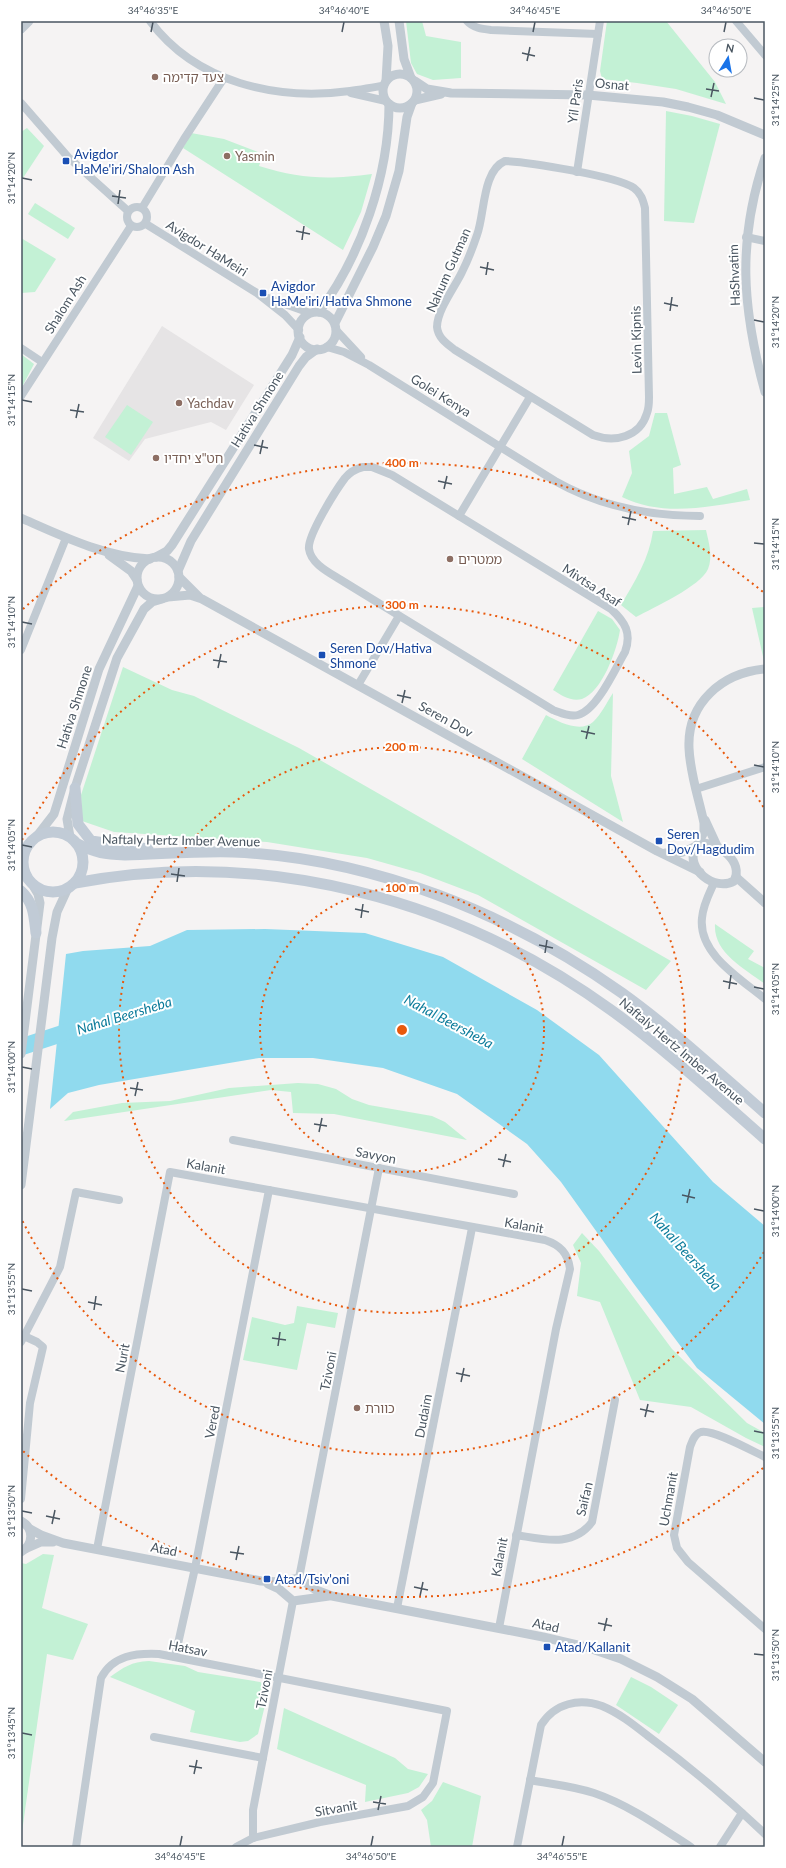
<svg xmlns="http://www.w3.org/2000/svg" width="786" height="1868" font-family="Lato,'Noto Sans Hebrew',sans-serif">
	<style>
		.education { fill: #e6e4e5 }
		.green { fill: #c3f1d5 }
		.water { fill: #90daee }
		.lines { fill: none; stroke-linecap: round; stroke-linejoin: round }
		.river { stroke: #90daee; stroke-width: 17 }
		.minor { stroke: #c1cad2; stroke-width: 8 }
		.tertiary { stroke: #c1cad2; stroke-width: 9 }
		.secondary { stroke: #c1cbd6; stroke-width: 11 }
		.ticks { fill: none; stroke: #4a5661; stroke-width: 1.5 }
		.ring { fill: none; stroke: #e8590c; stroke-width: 2; stroke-dasharray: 2 4 }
		.education-dot { fill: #8d6e63; stroke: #fff; stroke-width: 1.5 }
		.transit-dot { fill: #1a4fb4; stroke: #fff; stroke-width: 1.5 }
		.labels { text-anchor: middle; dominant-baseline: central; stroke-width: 4; stroke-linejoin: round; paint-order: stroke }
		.education-label { font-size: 13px; fill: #785e54; stroke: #fff; text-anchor: start }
		.street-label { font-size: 13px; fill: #4a5661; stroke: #fff }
		.transit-label { font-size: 13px; fill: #164399; stroke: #fff; text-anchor: start }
		.water-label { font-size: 14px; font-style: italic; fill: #0c7c9b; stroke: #fff }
		.centre { fill: #e8590c; stroke: #fff; stroke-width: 2 }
		.ring-label { font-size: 12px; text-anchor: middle; font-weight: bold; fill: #e8590c; stroke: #fff; stroke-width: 4; stroke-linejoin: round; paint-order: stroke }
		.neatline { fill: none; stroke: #4a5661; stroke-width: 1.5 }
		.ticks-label { font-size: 10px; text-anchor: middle; fill: #4a5661 }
	</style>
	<rect width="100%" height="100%" fill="#f5f3f3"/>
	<path class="education" d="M 162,326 L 254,385 L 226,430 L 211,422 L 145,439 L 129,461 L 93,438 Z"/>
	<g class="green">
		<path d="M 406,21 L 422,21 L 426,36 L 461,42 L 461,78 L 433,80 L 417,74 L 411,63 Z"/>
		<path d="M 607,21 L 666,21 L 715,82 L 726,104 L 676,89 L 637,83 L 602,79 L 600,71 Z"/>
		<path d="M 666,111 L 692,116 L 720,124 L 694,223 L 664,221 Z"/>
		<path d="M 27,128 L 44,146 L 21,181 L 21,132 Z"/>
		<path d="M 191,133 L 224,139 L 263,154 L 259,166 C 301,179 328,180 372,174 L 361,212 L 343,250 L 183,148 Z"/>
		<path d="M 35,203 L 75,228 L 68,239 L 28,214 Z"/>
		<path d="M 21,238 L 56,259 L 35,292 L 21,293 Z"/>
		<path d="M 21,354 L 34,364 L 21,389 Z"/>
		<path d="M 127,405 L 153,422 L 131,455 L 105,437 Z"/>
		<path d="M 655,413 L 667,413 L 681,465 L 673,468 L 674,494 L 707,487 L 713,499 L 747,489 L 750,500 C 708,507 662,517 622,497 L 632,473 L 629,451 L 649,436 Z"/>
		<path d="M 706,530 C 709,543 713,557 708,569 C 701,586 653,608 636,617 L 621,605 C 635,581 649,559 653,531 Z"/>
		<path d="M 765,607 L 765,661 L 764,661 L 752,608 Z"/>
		<path d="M 598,611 L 612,619 L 620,630 C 617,650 602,692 582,699 C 571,702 561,695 553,690 Z"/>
		<path d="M 123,667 L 172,690 L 194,696 L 299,748 L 671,961 L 646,990 L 478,895 L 420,873 L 367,858 L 323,851 L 267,842 L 114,832 L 82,821 L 81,795 Z"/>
		<path d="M 613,693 L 611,776 L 623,822 L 522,759 L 546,715 C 559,722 580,733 593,722 C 601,715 607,702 613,693 Z"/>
		<path d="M 715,924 L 754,951 L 748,959 L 765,968 L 765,984 C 745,969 713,953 715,924 Z"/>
		<path d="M 298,1083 L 318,1084 L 336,1089 L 352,1099 L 369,1105 L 432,1116 L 445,1122 L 467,1140 L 334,1114 L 293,1113 L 291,1092 L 271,1090 L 64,1121 L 73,1112 L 122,1103 L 170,1101 L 229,1088 Z"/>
		<path d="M 582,1233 L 599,1251 L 672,1349 L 747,1423 L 765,1433 L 765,1447 L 746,1438 L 691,1407 L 640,1400 L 600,1302 L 577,1296 L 581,1263 L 573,1245 Z"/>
		<path d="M 297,1306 L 338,1313 L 335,1328 L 307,1323 L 297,1370 L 243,1360 L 252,1317 L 285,1325 L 294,1323 Z"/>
		<path d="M 43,1554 L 54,1555 L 42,1608 L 88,1624 L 73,1660 L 47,1654 L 21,1839 L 21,1563 L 26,1564 Z"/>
		<path d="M 149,1661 L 185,1666 L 198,1672 L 260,1682 L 268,1686 L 268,1693 L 258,1734 L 248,1741 L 240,1742 L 190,1732 L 195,1711 L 110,1677 C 124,1667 131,1662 149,1661 Z"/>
		<path d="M 631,1677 L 651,1687 L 678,1705 L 659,1734 L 616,1705 Z"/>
		<path d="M 284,1708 L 395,1758 L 408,1769 L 428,1774 L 419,1787 L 408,1793 L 365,1802 L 366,1785 L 277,1749 Z"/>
		<path d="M 443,1782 L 481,1796 L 472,1847 L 431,1847 L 427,1820 L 421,1810 L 432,1801 Z"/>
	</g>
	<path class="water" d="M 265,929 L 365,933 L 443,957 L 537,1010 L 599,1055 L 713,1182 L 765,1226 L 765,1424 L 697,1368 L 634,1284 L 561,1182 L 527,1144 L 457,1094 L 383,1068 L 313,1058 L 259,1058 L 99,1085 L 68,1093 L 50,1109 L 66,954 L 83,951 L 150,946 L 187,930 Z"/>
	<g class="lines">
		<path class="river" d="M 21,1047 L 79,1028"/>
		<g class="minor">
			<path d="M 150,21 C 196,83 277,101 350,91 C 361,90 372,87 383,86"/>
			<path d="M 467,21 C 473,28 482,29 491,30 L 598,34"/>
			<path d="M 736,21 L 765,55"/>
			<path d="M 351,93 L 386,101"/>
			<path d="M 21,103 L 68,157 L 128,211"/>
			<path d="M 505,161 C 528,162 617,176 634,188 C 641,193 643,200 645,208 L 649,397 C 649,402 649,408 647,413 C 640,437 615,443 593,435 L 455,350 C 447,344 438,338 437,327 C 437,310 455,287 462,272 C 468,260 473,247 477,235 C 485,213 482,171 505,161 Z"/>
			<path d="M 577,172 L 600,21"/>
			<circle cx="137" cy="217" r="10"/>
			<path d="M 142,208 L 184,139 L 224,78"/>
			<path d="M 146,224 L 257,293 L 285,315 L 299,330"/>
			<path d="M 746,237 L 765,241"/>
			<path d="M 268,298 L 310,313"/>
			<path d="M 336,330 L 361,357"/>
			<path d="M 327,347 L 344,352 L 369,365 L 555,481 C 599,506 650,516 700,516"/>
			<path d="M 21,348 L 42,362"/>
			<path d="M 21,396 L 131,226"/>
			<path d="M 363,467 L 372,467 L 392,475 L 611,609 C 625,622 632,633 625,652 C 615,669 597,710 578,715 C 570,717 561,713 553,710 L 341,580 C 330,573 311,564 309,549 C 307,536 336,490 345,478 C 350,472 355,469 363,467 Z"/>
			<path d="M 459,516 L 530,397"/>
			<path d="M 21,650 L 66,538"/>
			<path d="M 358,685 L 399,616"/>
			<path d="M 696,789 L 765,767"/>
			<path d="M 714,883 C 709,894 703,905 702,918 C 698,954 741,979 765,999"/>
			<path d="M 233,1140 L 514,1194"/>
			<path d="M 21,1342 L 60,1267 L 76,1192 L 119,1200"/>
			<path d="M 765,1457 C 752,1451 713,1429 701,1432 C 694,1434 692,1442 690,1447 L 674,1535 L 677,1548 L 688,1562 L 765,1629"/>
			<path d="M 21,1499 L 30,1403 L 43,1347 L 37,1342 L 24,1336"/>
			<path d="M 516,1535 C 543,1539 573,1548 592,1522 L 615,1400"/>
			<path d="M 97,1549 L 170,1172 L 545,1240 C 560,1245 568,1253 570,1269 L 556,1329 L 499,1628"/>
			<path d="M 299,1578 L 379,1168"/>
			<path d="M 397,1608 L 472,1228"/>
			<path d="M 175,1657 L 195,1568 L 269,1190"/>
			<path d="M 154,1737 L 263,1758"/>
			<path d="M 530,1780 C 551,1784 573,1786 594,1793 C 629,1805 660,1827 691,1847"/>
			<path d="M 253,1838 L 253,1810 L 293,1601"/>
			<path d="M 76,1847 L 101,1678 C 113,1655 136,1653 159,1654 L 447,1711 L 433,1783 L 423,1797 L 408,1806 L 320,1822 L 253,1838 L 236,1847"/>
			<path d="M 517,1847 L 541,1725 C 555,1703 579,1698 602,1706 C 619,1713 634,1725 648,1736 C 689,1766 728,1799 765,1834"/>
			<path d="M 720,1847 L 742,1813"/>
		</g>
		<g class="tertiary">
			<path d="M 384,21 L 388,46 L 386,81"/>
			<path d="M 399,21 L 404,59 L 411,78"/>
			<path d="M 21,29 L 29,21"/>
			<circle cx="400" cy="91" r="17"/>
			<path d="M 415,81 L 427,89 L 451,93 L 588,95 L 663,102 L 688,107 L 717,115 L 765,135"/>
			<path d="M 415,100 L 441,94"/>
			<path d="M 765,158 C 737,241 742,308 765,392"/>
			<path d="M 319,312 C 361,256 389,175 389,104"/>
			<circle cx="317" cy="331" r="19"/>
			<path d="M 335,323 L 373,247 L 386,216 L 399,171 L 407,117 L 412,103"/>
			<path d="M 21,518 C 62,536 105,557 150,559"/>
			<path d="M 109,555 L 131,571 L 137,580"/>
			<path d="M 156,557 L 167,551 L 172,545 L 292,355 L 300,337"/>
			<circle cx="158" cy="578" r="21"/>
			<path d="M 178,571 L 191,541 L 299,366 L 306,357 L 317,349"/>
			<path d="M 179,577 L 199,597"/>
			<path d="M 168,597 L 190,595 L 202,599 L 657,851 L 700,872"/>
			<path d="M 705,820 L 717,846"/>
			<path d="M 37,836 L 54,814 L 99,669 L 138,586"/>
			<path d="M 70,837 L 67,819 L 75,788 L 117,658 L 144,609 L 152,602 L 162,599"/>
			<path d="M 697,845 L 704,832 L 704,823 C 699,799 690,774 689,748 C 687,703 722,673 765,669"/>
			<path d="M 665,853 C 681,856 689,849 702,843 C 719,843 744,862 734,881 C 715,892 685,869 695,848"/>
			<path d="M 736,877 L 765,903"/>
			<path d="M 21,1054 L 40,903 L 38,894 L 32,884"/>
			<path d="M 21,1185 L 52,938 L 57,912 L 68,888"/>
			<path d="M 21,1521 C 34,1528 34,1544 21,1552"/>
			<path d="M 30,1529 L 41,1535 L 63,1543 L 261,1581 L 280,1582 L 299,1578 L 316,1590 L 332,1596 L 543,1637 L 586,1647 L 621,1659 L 657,1677 L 692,1699 L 765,1762"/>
			<path d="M 25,1549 L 41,1542 L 53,1542"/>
			<path d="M 268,1584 L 279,1589 L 293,1601 L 329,1596"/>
		</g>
		<g class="secondary">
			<path d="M 75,788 L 78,824 L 91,841 L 148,849"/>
			<circle cx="53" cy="862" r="30"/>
			<path d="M 78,844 C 95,853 106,854 125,855 C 161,854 197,851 233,852 C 372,858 509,913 622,993 C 672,1029 718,1072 765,1113"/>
			<path d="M 75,883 C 262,847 457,898 611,1010 C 665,1049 715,1095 765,1139"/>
			<path d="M 21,891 C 34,903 34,916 36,933"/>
		</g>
	</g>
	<path class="ticks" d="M 151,32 L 153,22M 342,32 L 344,22M 533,32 L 535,22M 724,32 L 726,22M 522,53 L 535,56M 527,61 L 530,47M 706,89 L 719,91M 711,97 L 714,83M 754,98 L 764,100M 22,178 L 32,180M 112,196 L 126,198M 118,204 L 120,190M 296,231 L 310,234M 302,240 L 304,226M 480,267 L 494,270M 486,275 L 488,262M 664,303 L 678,306M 670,311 L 672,297M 754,320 L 764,322M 22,400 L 32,402M 70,410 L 84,412M 76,418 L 79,404M 254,445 L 268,448M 260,454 L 263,440M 438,481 L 452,484M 444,489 L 447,476M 622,517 L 636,520M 628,525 L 631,511M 754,543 L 764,544M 22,622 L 32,624M 213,660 L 227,662M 218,668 L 221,654M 397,695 L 411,698M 402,703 L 405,690M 581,731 L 595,734M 586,739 L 589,726M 754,765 L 764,767M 22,845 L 32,847M 171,874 L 185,876M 177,882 L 179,868M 355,909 L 369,912M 361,918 L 363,904M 539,945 L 553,948M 545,953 L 547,940M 723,981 L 737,984M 754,987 L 764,989M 729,989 L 731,975M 22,1067 L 32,1069M 130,1088 L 143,1090M 135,1096 L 138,1082M 314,1124 L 327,1126M 319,1132 L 322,1118M 498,1159 L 511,1162M 503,1167 L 506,1154M 682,1195 L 695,1198M 687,1203 L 690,1189M 754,1209 L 764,1211M 22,1289 L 32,1291M 88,1302 L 102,1305M 94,1310 L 96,1296M 272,1338 L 286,1340M 278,1346 L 280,1332M 456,1373 L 470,1376M 461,1382 L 464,1368M 640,1409 L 654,1412M 645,1417 L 648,1404M 754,1431 L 764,1433M 22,1511 L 32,1513M 46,1516 L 60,1519M 52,1524 L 55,1510M 230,1552 L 244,1554M 236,1560 L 239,1546M 414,1587 L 428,1590M 420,1596 L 423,1582M 598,1623 L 612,1626M 604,1631 L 607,1618M 754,1654 L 764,1655M 22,1733 L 32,1735M 189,1766 L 202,1768M 194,1774 L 197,1760M 373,1802 L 386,1804M 378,1810 L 381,1796M 180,1846 L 182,1836M 371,1846 L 373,1836M 562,1846 L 564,1836"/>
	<g class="ring">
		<circle cx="402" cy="1030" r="142"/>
		<circle cx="402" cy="1030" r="283"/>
		<path d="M764 1252A425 425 0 0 1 22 1220M22 840A425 425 0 0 1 764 808"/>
		<path d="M763 1468A567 567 0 0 1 23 1451M23 609A567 567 0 0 1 763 592"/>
	</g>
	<g class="education-dot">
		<circle cx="155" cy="77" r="4"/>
		<circle cx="227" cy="156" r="4"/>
		<circle cx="179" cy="403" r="4"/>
		<circle cx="156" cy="458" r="4"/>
		<circle cx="450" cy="559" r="4"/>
		<circle cx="357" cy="1408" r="4"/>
	</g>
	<g class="transit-dot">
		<rect x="62" y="157" width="8" height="8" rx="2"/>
		<rect x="259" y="289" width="8" height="8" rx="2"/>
		<rect x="318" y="651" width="8" height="8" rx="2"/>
		<rect x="655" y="837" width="8" height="8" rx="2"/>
		<rect x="263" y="1575" width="8" height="8" rx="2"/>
		<rect x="543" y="1643" width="8" height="8" rx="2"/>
	</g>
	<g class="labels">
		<g class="education-label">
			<text x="163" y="77">צעד קדימה</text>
			<text x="235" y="156">Yasmin</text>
			<text x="187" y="403">Yachdav</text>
			<text x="164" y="458">חט"צ יחדיו</text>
			<text x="458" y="559">ממטרים</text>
			<text x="365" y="1408">כוורת</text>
		</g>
		<g class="street-label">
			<text transform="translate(612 84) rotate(5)">Osnat</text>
			<text transform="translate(575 101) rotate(-82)">Yil Paris</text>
			<text transform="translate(207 248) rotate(32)">Avigdor HaMeiri</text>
			<text transform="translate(448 270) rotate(-66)">Nahum Gutman</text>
			<text transform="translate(734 275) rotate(-92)">HaShvatim</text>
			<text transform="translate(65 304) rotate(-58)">Shalom Ash</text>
			<text transform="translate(636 340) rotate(-91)">Levin Kipnis</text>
			<text transform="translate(441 395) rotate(32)">Golei Kenya</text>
			<text transform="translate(257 409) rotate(-58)">Hativa Shmone</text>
			<text transform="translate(592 585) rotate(33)">Mivtsa Asaf</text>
			<text transform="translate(74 707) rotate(-72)">Hativa Shmone</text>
			<text transform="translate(446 719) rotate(29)">Seren Dov</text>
			<text transform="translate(181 840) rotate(1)">Naftaly Hertz Imber Avenue</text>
			<text transform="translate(682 1051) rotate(40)">Naftaly Hertz Imber Avenue</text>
			<text transform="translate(376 1155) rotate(11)">Savyon</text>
			<text transform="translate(206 1166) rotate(10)">Kalanit</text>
			<text transform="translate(524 1225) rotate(10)">Kalanit</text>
			<text transform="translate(122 1358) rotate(-79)">Nurit</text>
			<text transform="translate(328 1371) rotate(-79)">Tzivoni</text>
			<text transform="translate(423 1416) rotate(-79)">Dudaim</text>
			<text transform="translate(212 1422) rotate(-79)">Vered</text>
			<text transform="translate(584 1499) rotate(-77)">Saifan</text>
			<text transform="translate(668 1499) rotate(-80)">Uchmanit</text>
			<text transform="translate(164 1549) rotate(11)">Atad</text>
			<text transform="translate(499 1557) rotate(-79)">Kalanit</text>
			<text transform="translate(546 1625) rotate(12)">Atad</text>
			<text transform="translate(188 1648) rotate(11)">Hatsav</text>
			<text transform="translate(264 1689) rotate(-79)">Tzivoni</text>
			<text transform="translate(336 1808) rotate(-10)">Sitvanit</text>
		</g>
		<g class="transit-label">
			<text x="74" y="154">Avigdor<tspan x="74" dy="15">HaMe'iri/Shalom Ash</tspan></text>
			<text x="271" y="286">Avigdor<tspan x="271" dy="15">HaMe'iri/Hativa Shmone</tspan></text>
			<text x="330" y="648">Seren Dov/Hativa<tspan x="330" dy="15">Shmone</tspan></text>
			<text x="667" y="834">Seren<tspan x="667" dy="15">Dov/Hagdudim</tspan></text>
			<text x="275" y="1579">Atad/Tsiv'oni</text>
			<text x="555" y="1647">Atad/Kallanit</text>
		</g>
		<g class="water-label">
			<text transform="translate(124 1015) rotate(-17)">Nahal Beersheba</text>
			<text transform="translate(449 1021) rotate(28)">Nahal Beersheba</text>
			<text transform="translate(686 1251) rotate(48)">Nahal Beersheba</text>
		</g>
	</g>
	<circle cx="402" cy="1030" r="6" class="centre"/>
	<g class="ring-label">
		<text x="402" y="467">400 m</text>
		<text x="402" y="609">300 m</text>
		<text x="402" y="751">200 m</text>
		<text x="402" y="892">100 m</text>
	</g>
	<rect width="786" height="1868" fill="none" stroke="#ffffff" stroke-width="44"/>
	<g transform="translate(728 58) rotate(11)"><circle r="19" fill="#ffffff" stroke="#b7bbc0"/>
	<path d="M0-3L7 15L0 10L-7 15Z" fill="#1a73e8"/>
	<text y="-6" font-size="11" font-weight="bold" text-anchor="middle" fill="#4a5661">N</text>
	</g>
	<rect x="22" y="22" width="742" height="1824" class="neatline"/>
	<g class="ticks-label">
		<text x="153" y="14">34°46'35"E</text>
		<text x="344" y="14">34°46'40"E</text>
		<text x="535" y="14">34°46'45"E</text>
		<text x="726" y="14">34°46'50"E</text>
		<text transform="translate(775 100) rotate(-90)" y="4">31°14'25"N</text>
		<text transform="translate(11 178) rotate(-90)" y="4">31°14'20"N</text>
		<text transform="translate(775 322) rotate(-90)" y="4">31°14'20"N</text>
		<text transform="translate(11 400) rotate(-90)" y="4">31°14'15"N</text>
		<text transform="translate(775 544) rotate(-90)" y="4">31°14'15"N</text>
		<text transform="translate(11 622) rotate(-90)" y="4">31°14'10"N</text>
		<text transform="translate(775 767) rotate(-90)" y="4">31°14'10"N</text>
		<text transform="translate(11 845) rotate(-90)" y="4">31°14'05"N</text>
		<text transform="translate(775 989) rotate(-90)" y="4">31°14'05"N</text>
		<text transform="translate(11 1067) rotate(-90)" y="4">31°14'00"N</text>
		<text transform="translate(775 1211) rotate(-90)" y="4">31°14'00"N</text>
		<text transform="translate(11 1289) rotate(-90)" y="4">31°13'55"N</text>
		<text transform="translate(775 1433) rotate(-90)" y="4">31°13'55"N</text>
		<text transform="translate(11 1511) rotate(-90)" y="4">31°13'50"N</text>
		<text transform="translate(775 1655) rotate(-90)" y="4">31°13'50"N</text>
		<text transform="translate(11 1733) rotate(-90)" y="4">31°13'45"N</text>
		<text x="180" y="1860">34°46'45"E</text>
		<text x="371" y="1860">34°46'50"E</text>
		<text x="562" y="1860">34°46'55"E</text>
	</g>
</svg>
